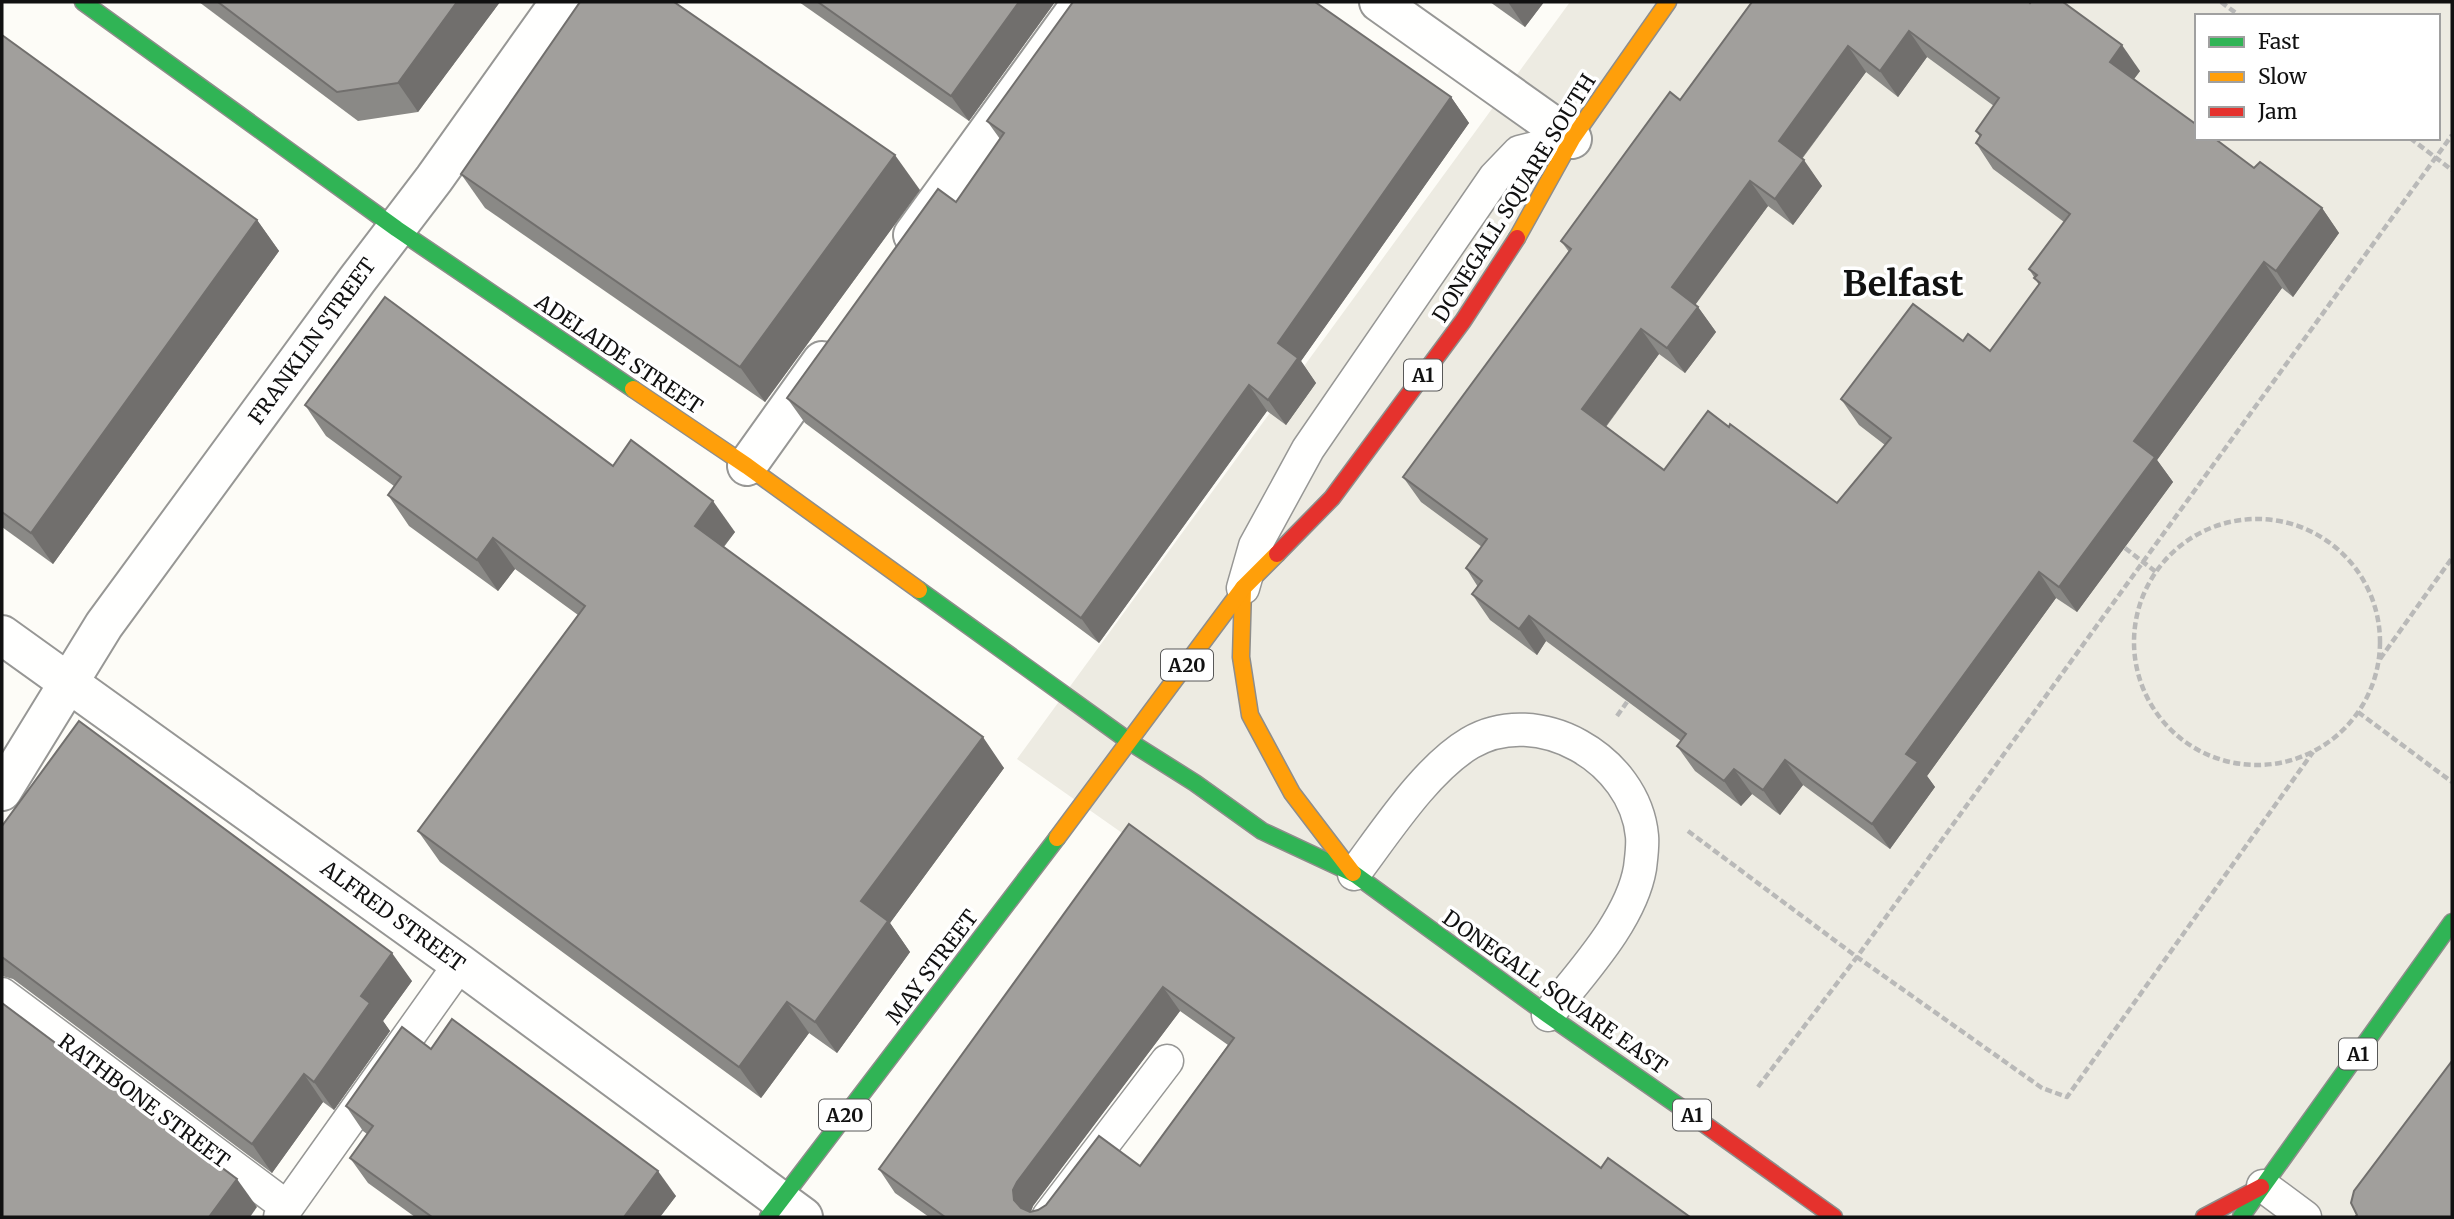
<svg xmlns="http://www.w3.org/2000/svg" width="2454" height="1219" font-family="Merriweather,serif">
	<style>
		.plaza { fill: #edebe2; fill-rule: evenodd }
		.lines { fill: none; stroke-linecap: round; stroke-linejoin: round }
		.lane-casing { stroke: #979795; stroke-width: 35 }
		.street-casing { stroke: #979795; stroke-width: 42 }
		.fast-casing { stroke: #8e8d8b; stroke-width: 19 }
		.slow-casing { stroke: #8e8d8b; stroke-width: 19 }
		.jam-casing { stroke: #8e8d8b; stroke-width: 19 }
		.path { stroke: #b9b9b8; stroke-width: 4.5; stroke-dasharray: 7 3.5; stroke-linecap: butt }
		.lane { stroke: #fffffe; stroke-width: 32 }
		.street { stroke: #fffffe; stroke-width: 38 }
		.fast { stroke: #30b455; stroke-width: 16 }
		.slow { stroke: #ff9f0a; stroke-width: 16 }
		.jam { stroke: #e5322d; stroke-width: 16 }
		.wall { fill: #8a8986; fill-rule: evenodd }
		.shaded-wall { fill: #716f6d }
		.building { fill: #a19f9c; stroke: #716f6d; stroke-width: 2; fill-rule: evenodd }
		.labels { text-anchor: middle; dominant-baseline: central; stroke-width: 7; stroke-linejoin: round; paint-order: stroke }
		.shield { fill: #fff; stroke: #585858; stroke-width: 2 }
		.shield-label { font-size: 19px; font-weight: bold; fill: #111 }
		.street-label { font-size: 21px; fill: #111; stroke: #fff }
		.town-label { font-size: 35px; font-weight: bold; fill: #111; stroke: #fff }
	</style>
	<rect width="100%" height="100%" fill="#fdfcf7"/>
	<path class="plaza" d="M 1570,2 L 2452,2 L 2452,1105 L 2369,1217 L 1668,1217 L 1017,759 ZM 2197,16 L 2438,16 L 2438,138 L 2197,138 Z"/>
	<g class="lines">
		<defs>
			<g id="lane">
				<path d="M 1243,588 L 1255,546 L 1308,449 L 1495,177 L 1519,152 L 1572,139"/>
				<path d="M 1354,874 C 1385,833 1426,769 1470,743 C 1538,703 1635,759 1642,836 C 1643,846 1641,859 1640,868 C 1631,921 1580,974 1548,1015"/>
				<path d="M 2,994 L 287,1207"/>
				<path d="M 2263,1186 L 2305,1217"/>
				<path d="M 280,1217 L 460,964"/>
				<path d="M 1048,1217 L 1167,1061"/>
			</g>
			<g id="street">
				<path d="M 1379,2 L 1572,139"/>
				<path d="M 913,235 L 1082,2"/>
				<path d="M 747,466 L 822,361"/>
				<path d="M 2,635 L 460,964 L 803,1217"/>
				<path d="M 2,791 L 104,625 L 357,280 L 434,179 L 560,2"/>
			</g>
			<g id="fast">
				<path d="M 83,2 L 397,229 L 633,389"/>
				<path d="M 919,590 L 1130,742 L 1195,783 L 1262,831 L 1354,874"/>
				<path d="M 1353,873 L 1548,1015 L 1696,1118"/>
				<path d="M 768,1217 L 1057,838"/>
				<path d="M 2241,1217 L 2452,922"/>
			</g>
			<g id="slow">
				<path d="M 1517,238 L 1572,139 L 1668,2"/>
				<path d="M 633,389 L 747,466 L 919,590"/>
				<path d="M 1243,588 L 1241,657 L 1250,715 L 1292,793 L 1353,873"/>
				<path d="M 1057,838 L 1243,588 L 1277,554"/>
			</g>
			<g id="jam">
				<path d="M 1277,554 L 1332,498 L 1463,321 L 1517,238"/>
				<path d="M 1696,1118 L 1834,1217"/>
				<path d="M 2204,1217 L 2261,1187"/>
			</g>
		</defs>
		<use href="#lane" class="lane-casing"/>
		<use href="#street" class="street-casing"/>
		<use href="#fast" class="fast-casing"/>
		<use href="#slow" class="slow-casing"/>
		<use href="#jam" class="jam-casing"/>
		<g class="path">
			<path d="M 2221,2 L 2240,16"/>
			<path d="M 2410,138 L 2452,170"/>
			<circle cx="2257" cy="642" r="123"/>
			<path d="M 2125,548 L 2156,572"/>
			<path d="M 2380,659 L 2452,558"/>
			<path d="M 2358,712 L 2452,782"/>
			<path d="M 1617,716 L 1627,702"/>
			<path d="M 1688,831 L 1857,957 L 2042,1088 L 2067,1097 L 2313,752"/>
			<path d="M 1758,1087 L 1857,957 L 2452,135"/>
		</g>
		<use href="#lane" class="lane"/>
		<use href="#street" class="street"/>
		<use href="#fast" class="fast"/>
		<use href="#slow" class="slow"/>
		<use href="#jam" class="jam"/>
	</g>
	<g class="wall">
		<path d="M 199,2 L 500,2 L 418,112 L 358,121 Z"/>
		<path d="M 799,2 L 1055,2 L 969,121 Z"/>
		<path d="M 1490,2 L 1544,2 L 1525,27 Z"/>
		<path d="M 1752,2 L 2140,71 L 2134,79 L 2254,168 L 2322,208 L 2339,233 L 2293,297 L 2282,288 L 2157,460 L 2173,482 L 2077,612 L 2056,598 L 1927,776 L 1935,787 L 1890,849 L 1803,785 L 1780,815 L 1752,794 L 1741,806 L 1695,771 L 1677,746 L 1681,741 L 1546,641 L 1537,655 L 1490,620 L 1472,594 L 1478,587 L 1466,568 L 1482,547 L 1421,502 L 1403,477 L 1569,252 L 1561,241 L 1680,100 ZM 1927,57 L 1994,106 L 1976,131 L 1980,137 L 1976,143 L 1993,169 L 2064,222 L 2029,269 L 2039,285 L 1990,351 L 1963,341 L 1841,399 L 1859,425 L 1885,445 L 1837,503 L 1664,470 L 1606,427 L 1659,354 L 1685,373 L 1716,332 L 1698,307 L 1695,304 L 1768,206 L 1793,225 L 1822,186 L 1802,159 L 1866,72 L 1898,97 Z"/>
		<path d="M 2,35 L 257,220 L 279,251 L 53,564 L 2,527 Z"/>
		<path d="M 1451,97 L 1469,123 L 1301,361 L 1316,383 L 1286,425 L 1267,411 L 1099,643 L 805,423 L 787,398 L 956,202 L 1000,139 L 987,121 Z"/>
		<path d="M 461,174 L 920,190 L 765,402 L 485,208 Z"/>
		<path d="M 305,405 L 613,466 L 735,532 L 724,547 L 1004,768 L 890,923 L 910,952 L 837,1053 L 809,1033 L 761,1098 L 440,862 L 418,831 L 578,615 L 515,569 L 498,591 L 409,526 L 388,495 L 394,486 L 326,436 Z"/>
		<path d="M 1129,824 L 1601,1168 L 1690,1217 L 929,1217 L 895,1193 L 879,1169 ZM 1180,1011 L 1228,1045 L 1140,1166 L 1038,1210 L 1031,1211 L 1033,1206 Z"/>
		<path d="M 2,826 L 412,981 L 383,1021 L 390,1031 L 334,1110 L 323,1102 L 272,1173 L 13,979 L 2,976 Z"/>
		<path d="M 431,1049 L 676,1196 L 660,1217 L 415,1217 L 368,1183 L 350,1158 L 367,1134 L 363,1131 L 346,1106 Z"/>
	</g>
	<g class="shaded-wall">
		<path d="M 457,2 L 500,2 L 418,112 L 398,83 Z"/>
		<path d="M 1019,2 L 1055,2 L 969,121 L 951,96 Z"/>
		<path d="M 1508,2 L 1544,2 L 1525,27 Z"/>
		<path d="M 1909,31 L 1927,57 L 1898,97 L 1880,71 Z"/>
		<path d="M 2122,45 L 2140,71 L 2128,87 L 2110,62 Z"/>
		<path d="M 1848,46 L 1866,72 L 1796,166 L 1779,141 Z"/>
		<path d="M 1451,97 L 1469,123 L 1301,361 L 1316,383 L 1286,425 L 1268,400 L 1278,343 Z"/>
		<path d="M 895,155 L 920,190 L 765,402 L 740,367 Z"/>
		<path d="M 1804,160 L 1822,186 L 1793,225 L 1775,199 Z"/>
		<path d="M 1750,181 L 1768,206 L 1690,312 L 1672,287 Z"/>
		<path d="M 2322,208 L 2339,233 L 2293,297 L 2276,271 Z"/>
		<path d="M 257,220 L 279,251 L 53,564 L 31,533 Z"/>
		<path d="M 2264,262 L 2282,288 L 2157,460 L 2173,482 L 2077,612 L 2059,587 L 2134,441 Z"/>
		<path d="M 1698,307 L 1716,332 L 1685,373 L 1667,348 Z"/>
		<path d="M 1641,329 L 1659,354 L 1600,434 L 1582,409 Z"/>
		<path d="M 1249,385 L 1267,411 L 1099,643 L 1081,618 Z"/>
		<path d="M 713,501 L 735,532 L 716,556 L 695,526 Z"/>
		<path d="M 493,538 L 515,569 L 498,591 L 477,560 Z"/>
		<path d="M 2039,572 L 2056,598 L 1927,776 L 1935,787 L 1890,849 L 1872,824 L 1906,754 Z"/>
		<path d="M 1529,616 L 1546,641 L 1537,655 L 1519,629 Z"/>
		<path d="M 983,737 L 1004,768 L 890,923 L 910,952 L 837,1053 L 815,1022 L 861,901 Z"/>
		<path d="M 1785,760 L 1803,785 L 1780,815 L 1763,790 Z"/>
		<path d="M 1734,769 L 1752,794 L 1741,806 L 1724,781 Z"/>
		<path d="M 392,953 L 412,981 L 383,1021 L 390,1031 L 334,1110 L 314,1082 L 361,996 Z"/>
		<path d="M 1163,987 L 1180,1011 L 1033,1206 L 1030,1214 L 1027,1217 L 1014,1200 L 1013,1190 L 1017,1182 Z"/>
		<path d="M 787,1002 L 809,1033 L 761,1098 L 739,1067 Z"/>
		<path d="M 304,1074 L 323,1102 L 272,1173 L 252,1144 Z"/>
		<path d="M 658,1171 L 676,1196 L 660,1217 L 624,1217 Z"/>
		<path d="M 237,1179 L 257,1207 L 250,1217 L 209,1217 Z"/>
	</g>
	<g class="building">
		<path d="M 218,2 L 457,2 L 398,83 L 337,92 Z"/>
		<path d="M 580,2 L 674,2 L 895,155 L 740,367 L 461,174 Z"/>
		<path d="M 818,2 L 1019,2 L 951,96 Z"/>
		<path d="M 1073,2 L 1315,2 L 1451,97 L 1278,343 L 1298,358 L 1268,400 L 1249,385 L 1081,618 L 787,398 L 938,189 L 956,202 L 1004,133 L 987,121 Z"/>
		<path d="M 1752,2 L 2029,2 L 2030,3 L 2031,2 L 2063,2 L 2122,45 L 2110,62 L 2197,125 L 2197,138 L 2214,138 L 2254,168 L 2260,162 L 2322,208 L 2276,271 L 2264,262 L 2134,441 L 2155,457 L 2059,587 L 2039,572 L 1906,754 L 1918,762 L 1872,824 L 1785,760 L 1763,790 L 1734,769 L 1724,781 L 1677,746 L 1686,734 L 1529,616 L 1519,629 L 1472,594 L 1482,581 L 1466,568 L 1487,539 L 1403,477 L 1571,249 L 1561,241 L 1618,163 L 1670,92 L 1680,100 ZM 1909,31 L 1999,98 L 1976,131 L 1981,135 L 1976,143 L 2070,214 L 2029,269 L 2037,275 L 2034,278 L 2040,283 L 1990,351 L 1968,334 L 1963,341 L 1913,304 L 1841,399 L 1891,438 L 1837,503 L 1730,424 L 1729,427 L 1708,411 L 1664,470 L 1582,409 L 1641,329 L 1667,348 L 1698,307 L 1672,287 L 1750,181 L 1775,199 L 1804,160 L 1779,141 L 1848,46 L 1880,71 Z"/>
		<path d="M 2,35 L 257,220 L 31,533 L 2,512 Z"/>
		<path d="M 385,297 L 613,466 L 631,440 L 713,501 L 695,526 L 983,737 L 861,901 L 888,921 L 815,1022 L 787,1002 L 739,1067 L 418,831 L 585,606 L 493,538 L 477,560 L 388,495 L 401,477 L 305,405 Z"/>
		<path d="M 79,721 L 392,953 L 361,996 L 370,1003 L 314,1082 L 304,1074 L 252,1144 L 2,957 L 2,826 Z"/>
		<path d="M 1129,824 L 1601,1168 L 1608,1158 L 1690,1217 L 945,1217 L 879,1169 ZM 1163,987 L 1234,1038 L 1140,1166 L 1099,1136 L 1046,1205 L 1038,1210 L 1030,1212 L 1021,1208 L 1014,1200 L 1013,1190 L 1017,1182 Z"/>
		<path d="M 2,1003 L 237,1179 L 209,1217 L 2,1217 Z"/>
		<path d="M 452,1019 L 658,1171 L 624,1217 L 432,1217 L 350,1158 L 373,1126 L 346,1106 L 402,1027 L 431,1049 Z"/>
		<path d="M 2452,1061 L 2452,1217 L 2355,1217 L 2357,1215 L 2351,1203 L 2354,1191 Z"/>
	</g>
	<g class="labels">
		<g class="shield">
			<rect x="1404" y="359.5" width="38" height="31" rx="5"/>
			<rect x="1161" y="649.5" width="52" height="31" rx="5"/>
			<rect x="2339" y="1038.5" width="38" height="31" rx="5"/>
			<rect x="819" y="1099.5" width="52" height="31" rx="5"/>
			<rect x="1673" y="1099.5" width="38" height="31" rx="5"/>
		</g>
		<g class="shield-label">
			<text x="1423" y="375">A1</text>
			<text x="1187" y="665">A20</text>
			<text x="2358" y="1054">A1</text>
			<text x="845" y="1115">A20</text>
			<text x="1692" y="1115">A1</text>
		</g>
		<g class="street-label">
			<text transform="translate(1514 198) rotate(-58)">DONEGALL SQUARE SOUTH</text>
			<text transform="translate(312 341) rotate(-54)">FRANKLIN STREET</text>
			<text transform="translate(619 354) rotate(34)">ADELAIDE STREET</text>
			<text transform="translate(393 916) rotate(36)">ALFRED STREET</text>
			<text transform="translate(932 967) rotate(-53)">MAY STREET</text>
			<text transform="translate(1555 992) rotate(35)">DONEGALL SQUARE EAST</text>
			<text transform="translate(144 1101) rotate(37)">RATHBONE STREET</text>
		</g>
		<g class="town-label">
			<text x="1903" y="284">Belfast</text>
		</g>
	</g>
	<rect width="2454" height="1219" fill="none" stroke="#111111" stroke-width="7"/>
	<rect x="2195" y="14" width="245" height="126" fill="#ffffff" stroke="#a0a0a0" stroke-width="2"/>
	<rect x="2209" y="37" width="35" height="10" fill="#30b455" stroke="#a0a0a0" stroke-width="2"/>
	<text x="2258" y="49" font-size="21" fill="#111111">Fast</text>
	<rect x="2209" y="72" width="35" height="10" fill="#ff9f0a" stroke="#a0a0a0" stroke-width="2"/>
	<text x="2258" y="84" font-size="21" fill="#111111">Slow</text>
	<rect x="2209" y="107" width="35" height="10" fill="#e5322d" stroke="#a0a0a0" stroke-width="2"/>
	<text x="2258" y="119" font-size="21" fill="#111111">Jam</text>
</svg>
